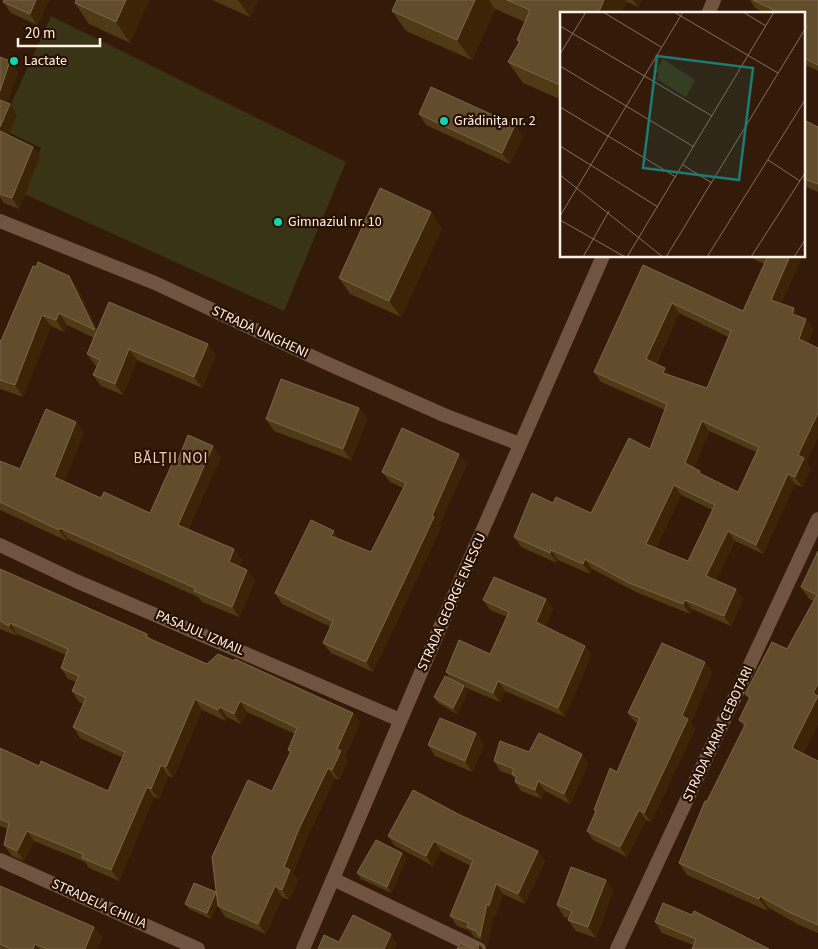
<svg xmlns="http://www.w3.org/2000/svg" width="818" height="949" font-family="'Source Sans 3',sans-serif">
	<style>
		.green { fill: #383415 }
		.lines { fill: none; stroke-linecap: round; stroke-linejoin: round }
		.minor { stroke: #705340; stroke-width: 14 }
		.wall { fill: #4e3a14; fill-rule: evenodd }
		.shaded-wall { fill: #3b2506 }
		.building { fill: #614d2b; stroke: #7a6748; fill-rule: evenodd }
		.poi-dot { fill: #10d5b4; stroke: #281102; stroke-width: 2 }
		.labels { text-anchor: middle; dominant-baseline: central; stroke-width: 4.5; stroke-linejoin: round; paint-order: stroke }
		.poi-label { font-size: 14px; fill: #fff1e8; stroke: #281102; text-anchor: start }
		.street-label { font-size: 14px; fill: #fff1e8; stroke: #281102 }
		.neighbourhood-label { font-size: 15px; letter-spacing: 1px; fill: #f2cfba; stroke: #281102 }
		.inset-road { fill: none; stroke: #857062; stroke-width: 1 }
		.view { fill: #1b7c74; fill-opacity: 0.15; stroke: #1b7c74; stroke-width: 2.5 }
		.inset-edge { fill: none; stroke: #fff1e8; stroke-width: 2.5 }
	</style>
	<rect width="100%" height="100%" fill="#331a09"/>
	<path class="green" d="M 51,16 L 346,162 L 284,311 L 22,193 L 41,148 L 0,128 Z"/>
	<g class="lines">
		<g class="minor">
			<path d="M 708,14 L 714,0"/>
			<path d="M 0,221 L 155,283 L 324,362 L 444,415 L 520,444"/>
			<path d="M 0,545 L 76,581 L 400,720"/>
			<path d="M 0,860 L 198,949"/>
			<path d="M 333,879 L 479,949"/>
			<path d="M 303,949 L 448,609 L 603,256"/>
			<path d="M 617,949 L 818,519"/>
		</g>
	</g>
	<g class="wall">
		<path d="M 4,0 L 49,0 L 37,25 L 11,13 L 3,2 Z"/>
		<path d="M 149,0 L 130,43 L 89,24 L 75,3 Z"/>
		<path d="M 212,0 L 258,0 L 250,17 Z"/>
		<path d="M 397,0 L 641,0 L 638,7 L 627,2 L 562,14 L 562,100 L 523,83 L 508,62 L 519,43 L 517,40 L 525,22 L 495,9 L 472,60 L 406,31 L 392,11 Z"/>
		<path d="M 750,0 L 818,0 L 818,71 L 804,64 L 804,32 L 805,31 L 804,31 L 804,14 L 768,14 L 755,8 Z"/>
		<path d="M 0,57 L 10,61 L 18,72 L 7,103 L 17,115 L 8,135 L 33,147 L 40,157 L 19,209 L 4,203 L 0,197 Z"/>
		<path d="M 419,114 L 515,125 L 523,137 L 510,164 L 426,125 Z"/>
		<path d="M 804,120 L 818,127 L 818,126 L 818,192 L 804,186 Z"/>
		<path d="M 442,228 L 401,317 L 350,294 L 339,278 Z"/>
		<path d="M 748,256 L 802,256 L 781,303 L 800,317 L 806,319 L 813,329 L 808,343 L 818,348 L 818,437 L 806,462 L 811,468 L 802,487 L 795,484 L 763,554 L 735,541 L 716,580 L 743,599 L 731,626 L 692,609 L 690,614 L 636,592 L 592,569 L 590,574 L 558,560 L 557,563 L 521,547 L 514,537 L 553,503 L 591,513 L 650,449 L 665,410 L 601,382 L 594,372 L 643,265 L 743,311 L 764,264 ZM 679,313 L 728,337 L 707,388 L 670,376 L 656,364 ZM 709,431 L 756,452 L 738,492 L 703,475 L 694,468 ZM 681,495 L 712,510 L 688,561 L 656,548 Z"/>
		<path d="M 69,276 L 77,288 L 97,329 L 216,355 L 202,388 L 137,360 L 123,395 L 101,386 L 93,375 L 97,366 L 95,365 L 87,354 L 94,338 L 67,325 L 64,332 L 51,326 L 23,397 L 0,389 L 0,340 L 1,341 Z"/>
		<path d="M 359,408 L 367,419 L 351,460 L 274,431 L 266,419 Z"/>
		<path d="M 76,422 L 84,433 L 64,481 L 101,498 L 150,513 L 178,460 L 221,457 L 188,529 L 234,549 L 242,560 L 239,566 L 247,570 L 255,581 L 239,617 L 202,602 L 198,597 L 68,539 L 67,541 L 0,510 L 0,461 L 20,469 Z"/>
		<path d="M 467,464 L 439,525 L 441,527 L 373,672 L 331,653 L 323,643 L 331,627 L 282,604 L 275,593 L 340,539 L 371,552 L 403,488 L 390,482 L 382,472 Z"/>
		<path d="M 818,551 L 818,724 L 803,754 L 818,761 L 818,933 L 797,924 L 769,908 L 768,911 L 687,875 L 679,863 L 707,801 L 744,727 L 739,720 L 749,699 L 745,694 L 787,649 L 814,601 L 809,599 L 801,587 Z"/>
		<path d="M 0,569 L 147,634 L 151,640 L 207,664 L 234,661 L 353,713 L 360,723 L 345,757 L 348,761 L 339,780 L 335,778 L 305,842 L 293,873 L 298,880 L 289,900 L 282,897 L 266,934 L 225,917 L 218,906 L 218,903 L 211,919 L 189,909 L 185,904 L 216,892 L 272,791 L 290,753 L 288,750 L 295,734 L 247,712 L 241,724 L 227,717 L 226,721 L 202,710 L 173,778 L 168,776 L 159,799 L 154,797 L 119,881 L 89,868 L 85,862 L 34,841 L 24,861 L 12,856 L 4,845 L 8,829 L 0,826 L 0,748 L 39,766 L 108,791 L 123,758 L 80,738 L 73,727 L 84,704 L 79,702 L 72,691 L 76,682 L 68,679 L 61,668 L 66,655 L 17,634 L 17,636 L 0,629 Z"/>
		<path d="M 546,599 L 553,609 L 545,627 L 585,646 L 591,655 L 565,717 L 505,691 L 500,702 L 464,687 L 468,692 L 457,714 L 438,703 L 434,697 L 450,679 L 446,672 L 490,654 L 507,617 L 490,610 L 483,600 Z"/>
		<path d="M 712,672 L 691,723 L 695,729 L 651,822 L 646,820 L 627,857 L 593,840 L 587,831 L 596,812 L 594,810 L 617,772 L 638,723 L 635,722 L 628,713 Z"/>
		<path d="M 476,733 L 484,745 L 472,772 L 435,756 L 428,745 Z"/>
		<path d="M 529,752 L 582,754 L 588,764 L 570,804 L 545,791 L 542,799 L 521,791 L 515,782 L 515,780 L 512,775 L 500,771 L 494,761 Z"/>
		<path d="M 458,814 L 538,851 L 545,861 L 525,904 L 503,894 L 496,916 L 494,914 L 487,947 L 483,941 L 474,937 L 470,931 L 457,926 L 450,916 L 471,866 L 441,851 L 433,866 L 395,846 L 388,836 Z"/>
		<path d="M 402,853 L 406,859 L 391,893 L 361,879 L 357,873 Z"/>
		<path d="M 606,880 L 613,891 L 596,938 L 576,931 L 568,920 L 569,918 L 564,917 L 557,905 Z"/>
		<path d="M 0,886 L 94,927 L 102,938 L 97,949 L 0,949 Z"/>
		<path d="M 692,915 L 769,949 L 693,945 L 662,933 L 655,922 Z"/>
	</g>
	<g class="shaded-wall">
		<path d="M 36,0 L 49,0 L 37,25 L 30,14 Z"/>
		<path d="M 126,0 L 149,0 L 130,43 L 116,22 Z"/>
		<path d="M 238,0 L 258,0 L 250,17 Z"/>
		<path d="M 475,0 L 489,0 L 495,9 L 472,60 L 457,40 Z"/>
		<path d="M 604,0 L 625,0 L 627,2 L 621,14 L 598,14 Z"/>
		<path d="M 633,0 L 641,0 L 638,7 Z"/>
		<path d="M 10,61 L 18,72 L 5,109 L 0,102 L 0,91 Z"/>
		<path d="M 10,104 L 17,115 L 6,141 L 0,133 L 0,127 Z"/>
		<path d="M 515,125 L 523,137 L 510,164 L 502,153 Z"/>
		<path d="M 33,147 L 40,157 L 19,209 L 12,198 Z"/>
		<path d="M 431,212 L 442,228 L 401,317 L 389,301 Z"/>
		<path d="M 790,256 L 802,256 L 778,310 L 771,300 Z"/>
		<path d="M 69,276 L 77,288 L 103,342 L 95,330 Z"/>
		<path d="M 672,303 L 679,313 L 653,369 L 646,359 Z"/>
		<path d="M 794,308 L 801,318 L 792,314 Z"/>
		<path d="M 59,313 L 67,325 L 64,332 L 56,320 Z"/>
		<path d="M 42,315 L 51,326 L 23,397 L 15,385 Z"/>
		<path d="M 806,319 L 813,329 L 806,349 L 799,339 Z"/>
		<path d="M 208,344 L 216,355 L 202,388 L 194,377 Z"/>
		<path d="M 129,349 L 137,360 L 123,395 L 115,384 Z"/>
		<path d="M 665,368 L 672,378 L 663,373 Z"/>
		<path d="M 359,408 L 367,419 L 351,460 L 343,449 Z"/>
		<path d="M 818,413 L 818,437 L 806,462 L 811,468 L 802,487 L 795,477 L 798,455 Z"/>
		<path d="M 702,421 L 709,431 L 692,473 L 685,463 Z"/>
		<path d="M 76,422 L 84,433 L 62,488 L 54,477 Z"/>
		<path d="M 213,446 L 221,457 L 186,536 L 178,525 Z"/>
		<path d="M 459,454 L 467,464 L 439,525 L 441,527 L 373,672 L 366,662 Z"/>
		<path d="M 788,474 L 795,484 L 763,554 L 756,545 Z"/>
		<path d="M 674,485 L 681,495 L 653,554 L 646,544 Z"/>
		<path d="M 60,528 L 68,539 L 67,541 L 59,530 Z"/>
		<path d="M 334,531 L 341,541 L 331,536 Z"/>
		<path d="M 728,531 L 735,541 L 713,586 L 706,576 Z"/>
		<path d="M 234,549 L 242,560 L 236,573 L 229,562 Z"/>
		<path d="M 551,550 L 558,560 L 557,563 L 550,553 Z"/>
		<path d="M 585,559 L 592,569 L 590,574 L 583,564 Z"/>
		<path d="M 247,570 L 255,581 L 239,617 L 232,607 Z"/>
		<path d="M 736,589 L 743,599 L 731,626 L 724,616 Z"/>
		<path d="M 546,599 L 553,609 L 543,632 L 536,622 Z"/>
		<path d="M 685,600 L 692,609 L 690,614 L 683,604 Z"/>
		<path d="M 10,623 L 17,634 L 17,636 L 9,626 Z"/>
		<path d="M 585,646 L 591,655 L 565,717 L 558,708 Z"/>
		<path d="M 705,662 L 712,672 L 691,723 L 695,729 L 651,822 L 644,813 L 682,716 Z"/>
		<path d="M 498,681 L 505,691 L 500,702 L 493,693 Z"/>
		<path d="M 818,684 L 818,724 L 800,760 L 792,748 L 813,693 Z"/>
		<path d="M 464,686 L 468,692 L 457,714 L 453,708 Z"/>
		<path d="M 195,699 L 202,710 L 173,778 L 166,767 Z"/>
		<path d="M 240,701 L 247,712 L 241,724 L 234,714 Z"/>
		<path d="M 220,707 L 227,717 L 226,721 L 218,710 Z"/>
		<path d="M 353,713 L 360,723 L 345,757 L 348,761 L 339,780 L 332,770 L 337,749 Z"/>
		<path d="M 476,733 L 484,745 L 472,772 L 465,761 Z"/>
		<path d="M 582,754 L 588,764 L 570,804 L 564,794 Z"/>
		<path d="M 161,765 L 168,776 L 159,799 L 151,789 Z"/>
		<path d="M 328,768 L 335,778 L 305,842 L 293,873 L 298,880 L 289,900 L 282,890 L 284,867 L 298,831 Z"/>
		<path d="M 538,781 L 545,791 L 542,799 L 535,790 Z"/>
		<path d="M 147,787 L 154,797 L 119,881 L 111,870 Z"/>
		<path d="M 639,810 L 646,820 L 627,857 L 620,847 Z"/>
		<path d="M 27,831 L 34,841 L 24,861 L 17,851 Z"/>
		<path d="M 434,841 L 441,851 L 433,866 L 426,856 Z"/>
		<path d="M 538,851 L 545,861 L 525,904 L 518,894 Z"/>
		<path d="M 402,853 L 406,859 L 391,893 L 387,887 Z"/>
		<path d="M 606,880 L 613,891 L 596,938 L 588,927 Z"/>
		<path d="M 496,884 L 503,894 L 496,916 L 489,906 Z"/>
		<path d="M 275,886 L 282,897 L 266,934 L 258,924 Z"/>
		<path d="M 216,892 L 220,898 L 211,919 L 207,913 Z"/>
		<path d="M 760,896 L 769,908 L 768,911 L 759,899 Z"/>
		<path d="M 487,904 L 494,914 L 487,947 L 480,937 Z"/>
		<path d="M 94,927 L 102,938 L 97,949 L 85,949 Z"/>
		<path d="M 391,934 L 398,944 L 395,949 L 384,949 Z"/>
		<path d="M 35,944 L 39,949 L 33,949 Z"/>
		<path d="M 479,944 L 483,949 L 478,949 Z"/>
	</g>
	<g class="building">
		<path d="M 4,0 L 36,0 L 30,14 L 3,2 Z"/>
		<path d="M 76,0 L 126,0 L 116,22 L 75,3 Z"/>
		<path d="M 397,0 L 475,0 L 457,40 L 392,11 Z"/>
		<path d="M 507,0 L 604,0 L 598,14 L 562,14 L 562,86 L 508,62 L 520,41 L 517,40 L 530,10 Z"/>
		<path d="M 753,0 L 818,0 L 818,65 L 804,58 L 804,32 L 808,26 L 804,24 L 804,14 L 782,14 Z"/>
		<path d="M 0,57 L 10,61 L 0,91 Z"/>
		<path d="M 431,87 L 515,125 L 502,153 L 419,114 Z"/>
		<path d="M 0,100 L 10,104 L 0,127 Z"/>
		<path d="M 804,120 L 818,127 L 818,126 L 818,184 L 804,179 L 804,160 L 806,156 L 804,155 Z"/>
		<path d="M 0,131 L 33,147 L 12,198 L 0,194 Z"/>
		<path d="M 380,188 L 431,212 L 389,301 L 339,278 Z"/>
		<path d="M 762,256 L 790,256 L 771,300 L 794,308 L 792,314 L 806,319 L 799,339 L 818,348 L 818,413 L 798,455 L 804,458 L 795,477 L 788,474 L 756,545 L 728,531 L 706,576 L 736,589 L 724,616 L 685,600 L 683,604 L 629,583 L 585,559 L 583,564 L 551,550 L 550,553 L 514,537 L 532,493 L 553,503 L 556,497 L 591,513 L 629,438 L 650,449 L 667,404 L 594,372 L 643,265 L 743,311 L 767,258 ZM 672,303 L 731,331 L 707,388 L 663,373 L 665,368 L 646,359 ZM 702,421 L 759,447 L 738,492 L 699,473 L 700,471 L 685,463 ZM 674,485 L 715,505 L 688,561 L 646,544 Z"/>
		<path d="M 38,262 L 69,276 L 95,330 L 59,313 L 56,320 L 42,315 L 15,385 L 0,380 L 0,340 L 1,341 L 33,266 L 36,267 Z"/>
		<path d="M 109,302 L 208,344 L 194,377 L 129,349 L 115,384 L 93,375 L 100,360 L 87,354 Z"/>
		<path d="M 281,379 L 359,408 L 343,449 L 266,419 Z"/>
		<path d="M 46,409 L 76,422 L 54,477 L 101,498 L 104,492 L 150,513 L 172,464 L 176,458 L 178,460 L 188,435 L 213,446 L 178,525 L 234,549 L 229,562 L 247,570 L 232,607 L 194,591 L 195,588 L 60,528 L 59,530 L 0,502 L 0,461 L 20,469 Z"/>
		<path d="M 402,428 L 459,454 L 432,516 L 434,517 L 366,662 L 323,643 L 333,621 L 275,593 L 311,520 L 334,531 L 331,536 L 371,552 L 406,483 L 382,472 Z"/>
		<path d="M 818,551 L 818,684 L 813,693 L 818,696 L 792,748 L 818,761 L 818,925 L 789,912 L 760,896 L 759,899 L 679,863 L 705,801 L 707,801 L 746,723 L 739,720 L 750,697 L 745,694 L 772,642 L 787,649 L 817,595 L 801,587 Z"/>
		<path d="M 0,569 L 147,634 L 146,637 L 207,664 L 218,654 L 234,661 L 235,659 L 353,713 L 337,749 L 341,751 L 332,770 L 328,768 L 298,831 L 284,867 L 290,870 L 282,890 L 275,886 L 258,924 L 218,906 L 212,857 L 248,780 L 272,791 L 291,751 L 288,750 L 297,728 L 240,701 L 234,714 L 220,707 L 218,710 L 195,699 L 166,767 L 161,765 L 151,789 L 147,787 L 111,870 L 82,858 L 83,854 L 27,831 L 17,851 L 4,845 L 9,823 L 0,819 L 0,748 L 39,766 L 41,761 L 108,791 L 125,752 L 73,727 L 86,698 L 72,691 L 79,676 L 61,668 L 68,649 L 10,623 L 9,626 L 0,621 Z"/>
		<path d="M 494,577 L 546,599 L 536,622 L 585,646 L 558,708 L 498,681 L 493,693 L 446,672 L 459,640 L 490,654 L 509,612 L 483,600 Z"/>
		<path d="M 662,643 L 705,662 L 682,716 L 688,719 L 644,813 L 639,810 L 620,847 L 587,831 L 596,811 L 594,810 L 610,768 L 617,772 L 640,718 L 628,713 Z"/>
		<path d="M 445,676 L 464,686 L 453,708 L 434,697 Z"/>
		<path d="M 440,718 L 476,733 L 465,761 L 428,745 Z"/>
		<path d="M 539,733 L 582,754 L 564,794 L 538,781 L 535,790 L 515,782 L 517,777 L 512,774 L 514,769 L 494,761 L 500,741 L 529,752 Z"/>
		<path d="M 413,790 L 458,814 L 538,851 L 518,894 L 496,884 L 489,906 L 487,904 L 480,937 L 476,931 L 467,927 L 469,923 L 450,916 L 473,860 L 434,841 L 426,856 L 388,836 Z"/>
		<path d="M 376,840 L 402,853 L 387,887 L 357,873 Z"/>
		<path d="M 571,867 L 606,880 L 588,927 L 568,920 L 572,911 L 557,905 Z"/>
		<path d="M 194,883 L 216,892 L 207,913 L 185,904 Z"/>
		<path d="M 0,886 L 94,927 L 85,949 L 47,949 L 35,944 L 33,949 L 11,949 L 0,944 Z"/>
		<path d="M 663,903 L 692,915 L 694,911 L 769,949 L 692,949 L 696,939 L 655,922 Z"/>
		<path d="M 353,915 L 391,934 L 384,949 L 318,949 L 324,935 L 339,942 Z"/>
		<path d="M 460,943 L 472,948 L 479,944 L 478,949 L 457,949 Z"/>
	</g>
	<g class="poi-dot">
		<circle cx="14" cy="61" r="5"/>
		<circle cx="444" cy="121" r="5"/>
		<circle cx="278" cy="222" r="5"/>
	</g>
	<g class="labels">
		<g class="poi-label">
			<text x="24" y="61">Lactate</text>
			<text x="454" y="121">Grădinița nr. 2</text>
			<text x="288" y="222">Gimnaziul nr. 10</text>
		</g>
		<g class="street-label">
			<text transform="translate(260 332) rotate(25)">STRADA UNGHENI</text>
			<text transform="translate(452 602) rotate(-66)">STRADA GEORGE ENESCU</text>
			<text transform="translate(200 633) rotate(23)">PASAJUL IZMAIL</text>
			<text transform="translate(718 734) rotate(-65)">STRADA MARIA CEBOTARI</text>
			<text transform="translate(99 904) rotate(24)">STRADELA CHILIA</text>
		</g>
		<g class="neighbourhood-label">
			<text x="171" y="458">BĂLȚII NOI</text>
		</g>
	</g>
	<g transform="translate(560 12)">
		<rect width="245" height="245" fill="#331a09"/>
		<path d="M 103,47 L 135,68 L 126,85 L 97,67 L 99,62 L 95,59 Z" fill="#383415"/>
		<path class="inset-road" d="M 43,0 L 101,35M 114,0 L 218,61M 183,0 L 206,14M 0,14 L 152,104M 0,42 L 26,0M 0,54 L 134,135M 0,95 L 116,165M 0,134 L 98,195M 208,148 L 240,169M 123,153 L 152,171M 0,163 L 103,245M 0,204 L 123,0M 0,208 L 65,245M 23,245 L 49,199M 67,245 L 214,0M 106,245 L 245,17M 147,245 L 245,88M 191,245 L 245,161M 234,245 L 245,228"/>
		<path class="view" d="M 97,44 L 193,56 L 179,168 L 83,156 Z"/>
		<rect width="245" height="245" class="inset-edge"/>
	</g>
	<path d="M18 38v8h82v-8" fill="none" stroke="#fff1e8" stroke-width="2.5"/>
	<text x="25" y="38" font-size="15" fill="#fff1e8" stroke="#281102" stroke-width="4" paint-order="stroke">20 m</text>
</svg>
